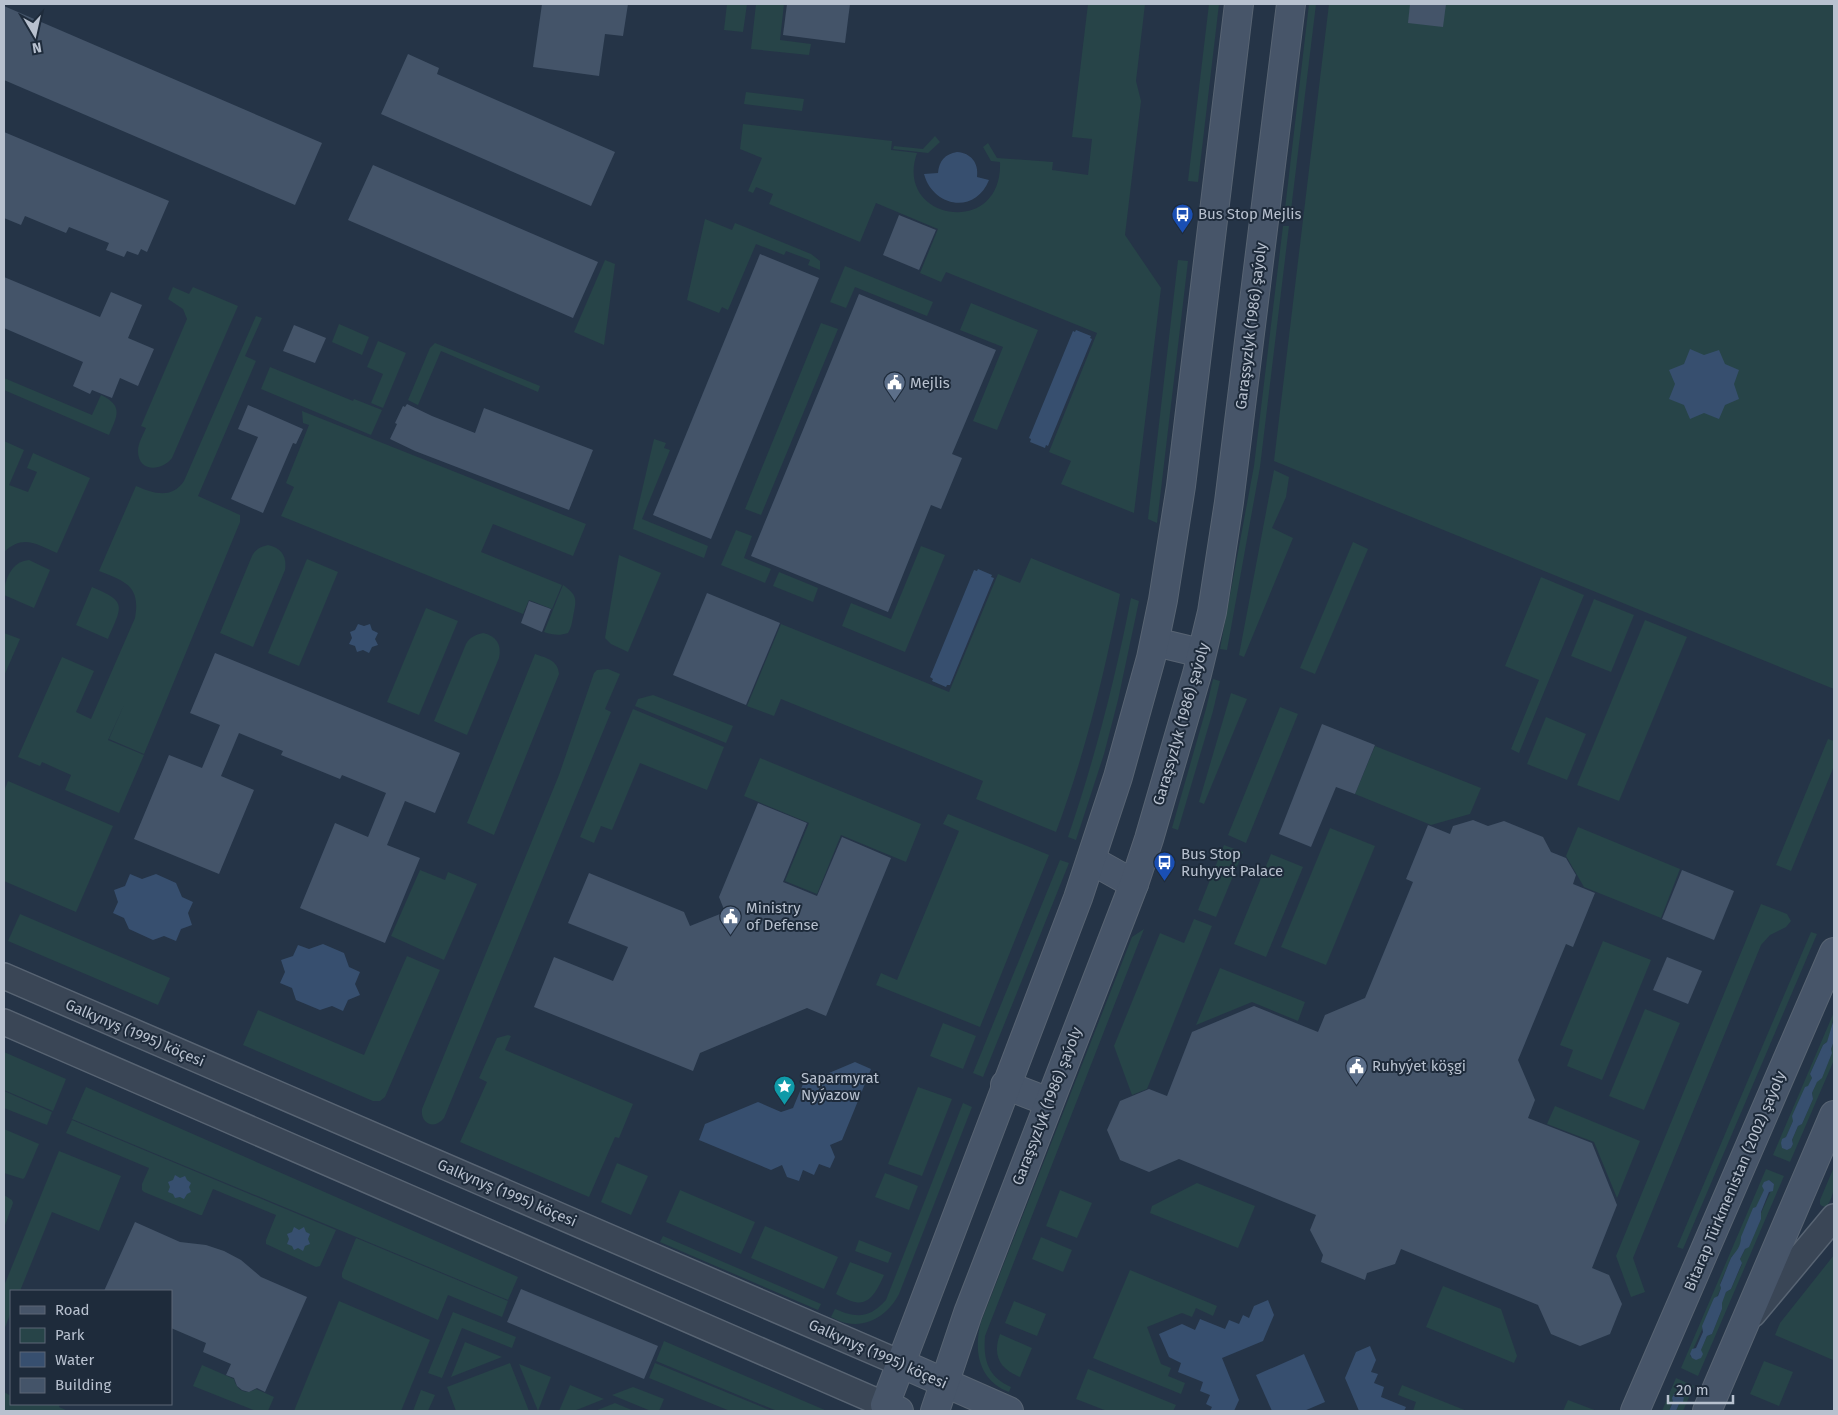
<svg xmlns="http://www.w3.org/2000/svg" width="1838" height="1415" font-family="'Fira Sans',sans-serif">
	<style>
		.green { fill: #274448; fill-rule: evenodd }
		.water { fill: #374f6f }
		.building { fill: #445469 }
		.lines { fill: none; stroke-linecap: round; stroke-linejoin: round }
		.street-casing { stroke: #586473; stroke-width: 28 }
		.secondary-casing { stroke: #586473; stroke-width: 30 }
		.street { stroke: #3a4656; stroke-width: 25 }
		.secondary { stroke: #475569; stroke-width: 28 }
		.labels { text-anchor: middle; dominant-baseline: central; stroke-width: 4; stroke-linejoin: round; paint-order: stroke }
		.poi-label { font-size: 15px; fill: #b8c1cf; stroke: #1e2b3b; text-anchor: start }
		.street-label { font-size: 15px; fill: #b8c1cf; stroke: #1e2b3b }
	</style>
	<rect width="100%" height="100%" fill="#253447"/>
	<g class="green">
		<path d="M 727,4 L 747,4 L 743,32 L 724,30 Z"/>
		<path d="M 756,4 L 784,4 L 780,40 L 811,44 L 809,55 L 751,49 Z"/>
		<path d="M 1088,4 L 1145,4 L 1136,81 L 1141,101 L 1125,235 L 1161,288 L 1134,513 L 1061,484 L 1071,461 L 1049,452 L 1097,333 L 946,272 L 941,282 L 920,273 L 938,229 L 876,203 L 860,242 L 769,204 L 773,194 L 756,187 L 753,193 L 748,191 L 762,158 L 740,149 L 743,124 L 892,141 L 891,150 L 917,153 C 893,221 1003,239 1000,162 L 991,161 L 983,147 L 988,143 L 997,158 L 1053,162 L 1052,170 L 1088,175 L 1092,139 L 1072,137 Z"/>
		<path d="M 1209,4 L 1219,4 L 1198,182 L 1188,181 Z"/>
		<path d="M 1309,4 L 1316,4 L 1291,210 L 1285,209 Z"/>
		<path d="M 1329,4 L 1834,4 L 1834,689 L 1274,461 Z"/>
		<path d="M 746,92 L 804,99 L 802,111 L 744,104 Z"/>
		<path d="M 935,136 L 940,142 L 928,153 L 893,149 L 894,146 L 923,149 Z"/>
		<path d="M 705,219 L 732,230 L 735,223 L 811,254 L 820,261 L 820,270 L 808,265 L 810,260 L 786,251 L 784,255 L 756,244 L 728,310 L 722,307 L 719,313 L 687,300 Z"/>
		<path d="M 1283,226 L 1289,226 L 1260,467 L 1227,650 L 1220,649 L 1254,466 Z"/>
		<path d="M 605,260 L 615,264 L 604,345 L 574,332 Z"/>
		<path d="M 1178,260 L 1188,261 L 1157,523 L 1148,519 Z"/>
		<path d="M 845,266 L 933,302 L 927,316 L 855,287 L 846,308 L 830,302 Z"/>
		<path d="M 173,287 L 189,294 L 193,287 L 238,306 L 172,458 C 161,472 138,472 138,451 C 138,443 143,435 146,428 L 141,426 L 187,319 L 183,309 L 168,299 Z"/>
		<path d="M 971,303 L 1038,330 L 997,430 L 973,421 L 1003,347 L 960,330 Z"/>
		<path d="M 256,316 L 262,318 L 245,356 L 256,361 L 198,496 L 240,515 L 240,522 L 144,754 L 109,739 L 124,705 L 108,740 L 144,755 L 119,813 L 65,790 L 71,775 L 42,762 L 40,766 L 18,757 L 62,657 L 94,671 L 76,712 L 91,719 L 135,618 C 141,585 124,581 99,571 L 136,486 C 153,493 171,500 184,481 Z"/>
		<path d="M 821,323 L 838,329 L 761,515 L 745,509 Z"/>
		<path d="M 339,324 L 369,337 L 362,355 L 332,342 Z"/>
		<path d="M 378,341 L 406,353 L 383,408 L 371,403 L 383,374 L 367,367 Z"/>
		<path d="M 435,343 L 540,386 L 538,392 L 441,351 L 418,405 L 408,400 L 430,348 Z"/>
		<path d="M 270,367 L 353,401 L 354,399 L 382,410 L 371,435 L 261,389 Z"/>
		<path d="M 4,378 L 92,415 L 101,395 C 124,406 117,416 109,435 L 4,390 Z"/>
		<path d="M 302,411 L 586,524 L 573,556 L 493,524 L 481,552 L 562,585 L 552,609 L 529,600 L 523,614 L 281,516 L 294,487 L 286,483 L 309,425 L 303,423 Z"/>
		<path d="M 654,439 L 666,443 L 664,448 L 670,450 L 642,519 L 708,546 L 704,558 L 633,529 Z"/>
		<path d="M 4,441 L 24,450 L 9,485 L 28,492 L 37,472 L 27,468 L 33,453 L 90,478 L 57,553 C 36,544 23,534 4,552 Z"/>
		<path d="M 1274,470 L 1289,477 L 1286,497 L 1272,528 L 1293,538 L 1244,657 L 1239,655 Z"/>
		<path d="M 736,530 L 752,536 L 744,558 L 771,569 L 765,583 L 721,565 Z"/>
		<path d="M 1353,542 L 1368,549 L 1315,674 L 1300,668 Z"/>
		<path d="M 268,545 C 282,548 287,557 285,570 L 253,647 L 220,633 L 252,556 C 256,549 260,547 268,545 Z"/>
		<path d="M 921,546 L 945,555 L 905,652 L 842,626 L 851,603 L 891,619 Z"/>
		<path d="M 619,555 L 661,573 L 628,652 L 611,644 L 605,638 Z"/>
		<path d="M 1031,558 L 1120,594 C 1104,676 1085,754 1056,832 L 976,799 L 983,781 L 781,699 L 774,716 L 747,706 L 781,624 L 949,692 L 998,574 L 1020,583 Z"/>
		<path d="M 307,559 L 338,572 L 299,666 L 268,653 Z"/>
		<path d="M 29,560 L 50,570 L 34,608 L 4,595 C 4,580 12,561 29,560 Z"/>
		<path d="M 779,572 L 818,588 L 813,602 L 773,586 Z"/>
		<path d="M 1541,577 L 1584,595 L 1519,753 L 1511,749 L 1539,680 L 1505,666 Z"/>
		<path d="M 563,585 C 579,596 576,601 573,617 C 572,623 571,628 568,633 C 559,636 553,635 544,632 Z"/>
		<path d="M 92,587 C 128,602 122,606 108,639 L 76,625 Z"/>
		<path d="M 1131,598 L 1139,601 L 1118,700 L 1104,754 L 1076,840 L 1068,837 C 1095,758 1115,680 1131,598 Z"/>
		<path d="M 1594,599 L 1634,615 L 1611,672 L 1571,656 Z"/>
		<path d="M 426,608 L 458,621 L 419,715 L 387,702 Z"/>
		<path d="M 1645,620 L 1687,637 L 1619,801 L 1577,785 Z"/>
		<path d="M 4,633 L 20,639 L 4,676 Z"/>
		<path d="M 483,633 C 496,636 502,644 499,658 L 467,735 L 434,721 L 466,644 C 470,637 475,635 483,633 Z"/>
		<path d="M 535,654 C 546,658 558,660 559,674 L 494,835 L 467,823 Z"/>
		<path d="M 608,669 L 620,674 L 605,709 L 611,712 L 444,1118 C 435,1130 420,1124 422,1109 L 559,775 L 594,673 L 597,670 Z"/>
		<path d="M 1213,679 L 1220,681 L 1213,711 L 1178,830 L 1172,828 L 1206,709 Z"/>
		<path d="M 1231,693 L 1247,699 L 1204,804 L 1199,802 Z"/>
		<path d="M 653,695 L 733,726 L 726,743 L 635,706 L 638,699 Z"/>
		<path d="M 1280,707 L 1298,714 L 1246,843 L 1228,835 Z"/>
		<path d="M 633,709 L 724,747 L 707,790 L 640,763 L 612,830 L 601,826 L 594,843 L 580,837 Z"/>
		<path d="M 1546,717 L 1586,734 L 1567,780 L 1527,764 Z"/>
		<path d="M 1828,739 L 1834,741 L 1834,766 L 1791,871 L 1776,865 Z"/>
		<path d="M 1375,746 L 1481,788 L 1470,814 L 1431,825 L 1355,794 Z"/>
		<path d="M 760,758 L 921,824 L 906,862 L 841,835 L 817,894 L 785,881 L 809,823 L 744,796 Z"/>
		<path d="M 8,781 L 113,826 L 76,912 L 4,881 L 4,791 Z"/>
		<path d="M 948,814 L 1049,855 L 980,1027 L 876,985 L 881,973 L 897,980 L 959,831 L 943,824 Z"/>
		<path d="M 1578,827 L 1680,869 L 1661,918 L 1584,887 L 1566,856 Z"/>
		<path d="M 1330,828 L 1375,846 L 1326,965 L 1281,947 Z"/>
		<path d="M 1224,845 L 1243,852 L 1216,917 L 1198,910 Z"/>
		<path d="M 1271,854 L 1303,867 L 1266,957 L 1234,944 Z"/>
		<path d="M 1060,860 L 1069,863 L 983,1077 L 973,1073 Z"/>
		<path d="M 420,870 L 445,880 L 448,872 L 477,884 L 444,960 L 391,936 Z"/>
		<path d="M 1761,904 L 1787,914 L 1791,921 L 1786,927 L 1770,935 L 1761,945 L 1633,1258 L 1645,1292 L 1631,1297 L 1616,1256 Z"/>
		<path d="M 20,914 L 170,978 L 158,1005 L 8,941 Z"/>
		<path d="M 1194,919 L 1212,926 L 1147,1089 L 1132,1095 L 1114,1046 L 1160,933 L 1184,943 Z"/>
		<path d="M 1144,929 L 985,1336 C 983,1360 988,1377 1011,1387 L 1009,1392 C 979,1381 973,1351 981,1322 L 1132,937 Z"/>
		<path d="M 1811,932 L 1817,934 L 1683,1249 L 1677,1247 Z"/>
		<path d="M 1603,941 L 1651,960 L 1602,1080 L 1567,1066 L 1573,1050 L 1560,1045 Z"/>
		<path d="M 407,956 L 440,970 L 385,1097 L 380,1101 L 373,1101 L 243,1045 L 258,1010 L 364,1055 Z"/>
		<path d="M 1220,968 L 1305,1002 L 1298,1021 L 1252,1002 L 1196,1025 Z"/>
		<path d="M 1645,1009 L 1680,1023 L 1644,1110 L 1609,1096 Z"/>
		<path d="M 1834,1012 L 1831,1032 L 1827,1042 L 1823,1045 L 1810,1074 L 1812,1078 L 1786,1137 L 1784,1138 L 1787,1150 L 1791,1148 L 1793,1144 L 1792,1140 L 1798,1126 L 1802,1124 L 1813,1099 L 1812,1093 L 1834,1041 L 1834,1060 L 1790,1162 L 1773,1155 Z"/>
		<path d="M 943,1023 L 976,1036 L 963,1069 L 930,1056 Z"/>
		<path d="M 508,1035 L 511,1036 L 505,1050 L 633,1104 L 619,1138 L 615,1137 L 589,1197 L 460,1142 L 487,1082 L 479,1078 L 497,1038 Z"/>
		<path d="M 4,1052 L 66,1079 L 53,1111 L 4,1090 Z"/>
		<path d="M 86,1087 L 518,1277 L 508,1300 L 72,1119 Z"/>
		<path d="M 918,1087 L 952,1099 L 922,1176 L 888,1164 Z"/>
		<path d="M 4,1091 L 52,1112 L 47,1125 L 4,1108 Z"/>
		<path d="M 963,1103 L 972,1107 L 899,1294 C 889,1313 870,1328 846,1323 C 841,1322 836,1319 831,1317 L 835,1309 C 856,1318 869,1319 886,1300 Z"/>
		<path d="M 1555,1106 L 1640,1141 L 1617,1198 L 1594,1142 L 1547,1124 Z"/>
		<path d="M 72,1120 L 336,1230 L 320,1266 L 316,1267 L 266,1244 L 266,1240 L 276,1215 L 213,1189 L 202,1215 L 200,1215 L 144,1192 L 142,1190 L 142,1184 L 149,1168 L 66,1133 Z"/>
		<path d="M 4,1129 L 39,1144 L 25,1177 L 23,1179 L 4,1173 Z"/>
		<path d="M 59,1151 L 121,1176 L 99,1231 L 52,1212 L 20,1291 L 11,1291 L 11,1312 L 4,1330 L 4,1286 Z"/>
		<path d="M 617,1163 L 648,1176 L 631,1215 L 601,1202 Z"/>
		<path d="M 1834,1167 C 1834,1181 1836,1195 1826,1207 L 1822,1206 L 1820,1204 L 1820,1200 Z"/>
		<path d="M 1766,1169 L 1784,1176 L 1698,1376 L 1681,1368 ZM 1769,1180 L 1774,1184 L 1761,1213 L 1761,1219 L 1740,1259 L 1742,1264 L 1731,1289 L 1726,1292 L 1721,1303 L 1722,1309 L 1712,1334 L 1707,1336 L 1696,1360 L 1690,1356 L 1721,1288 L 1720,1284 L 1732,1256 L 1737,1253 Z"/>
		<path d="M 885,1173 L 918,1186 L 909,1210 L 875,1197 Z"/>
		<path d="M 1197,1183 L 1255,1206 L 1238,1248 L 1150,1213 L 1152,1206 Z"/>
		<path d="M 680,1190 L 755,1222 L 741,1254 L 666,1222 Z"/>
		<path d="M 1060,1190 L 1092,1203 L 1077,1238 L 1046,1226 Z"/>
		<path d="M 4,1195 L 12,1200 L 13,1203 L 4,1228 Z"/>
		<path d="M 765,1226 L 838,1257 L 824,1289 L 751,1258 Z"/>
		<path d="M 663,1236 L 821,1304 L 818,1310 L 660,1242 Z"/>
		<path d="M 1041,1237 L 1072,1250 L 1063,1272 L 1032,1259 Z"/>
		<path d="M 356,1238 L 508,1301 L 502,1317 L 448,1295 L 438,1320 L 344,1279 L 342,1277 L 342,1273 Z"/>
		<path d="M 859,1240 L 892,1253 L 888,1263 L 855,1251 Z"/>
		<path d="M 1834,1255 L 1834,1356 L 1833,1360 L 1775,1335 L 1780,1323 Z"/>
		<path d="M 850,1262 L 884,1275 C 879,1286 871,1306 855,1302 C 849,1301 842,1297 836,1294 Z"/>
		<path d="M 1130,1270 L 1217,1306 L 1213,1316 L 1196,1308 L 1192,1317 L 1182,1313 L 1147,1327 L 1161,1364 L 1171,1368 L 1168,1376 L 1185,1383 L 1181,1394 L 1093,1358 Z"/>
		<path d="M 1443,1286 L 1501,1309 L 1517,1356 L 1514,1363 L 1426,1327 Z"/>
		<path d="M 339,1301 L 430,1340 L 401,1411 L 294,1411 Z"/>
		<path d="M 1014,1301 L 1046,1314 L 1037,1336 L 1005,1323 Z"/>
		<path d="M 453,1312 L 516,1337 L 512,1348 L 462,1328 L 442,1378 L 428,1373 Z"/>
		<path d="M 1000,1334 L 1032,1348 L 1020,1377 C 1000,1369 992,1356 1000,1334 Z"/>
		<path d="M 664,1341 L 827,1411 L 777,1411 L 656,1361 Z"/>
		<path d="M 465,1342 L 502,1357 L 451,1377 Z"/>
		<path d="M 1764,1361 L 1793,1372 L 1779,1406 L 1750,1394 Z"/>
		<path d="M 510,1363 L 529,1411 L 456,1411 L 447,1387 Z"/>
		<path d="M 655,1363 L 772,1411 L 730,1411 L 649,1378 Z"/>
		<path d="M 519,1364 L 551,1377 L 538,1411 Z"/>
		<path d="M 202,1365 L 234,1379 C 237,1391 246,1395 256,1389 L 274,1397 L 268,1411 L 256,1411 L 193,1386 Z"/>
		<path d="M 1088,1369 L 1176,1405 L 1173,1411 L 1107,1411 L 1076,1399 Z"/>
		<path d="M 1676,1378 L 1694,1386 L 1683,1411 L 1676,1411 L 1679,1404 L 1676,1392 L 1672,1398 L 1673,1401 L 1669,1411 L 1662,1411 Z"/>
		<path d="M 570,1385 L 604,1399 L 574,1411 L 559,1411 Z"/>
		<path d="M 1402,1385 L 1467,1411 L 1413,1411 L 1416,1402 L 1398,1395 Z"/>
		<path d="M 633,1387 L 664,1399 L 659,1411 L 651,1411 L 612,1395 Z"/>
		<path d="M 421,1390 L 435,1395 L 428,1411 L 413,1411 Z"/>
		<path d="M 4,1392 L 11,1396 L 11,1404 L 36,1405 L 37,1404 L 60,1404 L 59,1407 L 68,1411 L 4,1411 Z"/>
		<path d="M 1568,1400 L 1597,1411 L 1563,1411 Z"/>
		<path d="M 615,1403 L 634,1411 L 595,1411 Z"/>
	</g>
	<g class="water">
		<path d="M 957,152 C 971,153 979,163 977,177 L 989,180 C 975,215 933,207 924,174 L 938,173 C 939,161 945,154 957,152 Z"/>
		<path d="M 1076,330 L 1091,336 L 1090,338 L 1092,339 L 1048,446 L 1046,445 L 1045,448 L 1030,442 L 1031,439 L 1029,438 L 1073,331 L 1075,332 Z"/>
		<path d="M 1690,349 L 1704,355 L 1719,350 L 1725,364 L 1739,370 L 1734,384 L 1739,399 L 1725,405 L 1719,419 L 1704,413 L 1690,419 L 1684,405 L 1669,399 L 1675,384 L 1669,370 L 1684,364 Z"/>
		<path d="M 978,569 L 992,575 L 991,577 L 994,578 L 950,685 L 947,685 L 946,687 L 932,681 L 933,679 L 930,677 L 974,570 L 977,571 Z"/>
		<path d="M 358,624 L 364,626 L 370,624 L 372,630 L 378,633 L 375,639 L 378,645 L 372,647 L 369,653 L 363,650 L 357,652 L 355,646 L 349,644 L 352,638 L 350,632 L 355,630 Z"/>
		<path d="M 130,874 L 142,879 L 156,874 L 176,883 L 182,897 L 193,902 L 188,913 L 192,925 L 181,929 L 176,941 L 164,936 L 153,940 L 129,929 L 124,918 L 113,913 L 118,902 L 114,890 L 125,886 Z"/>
		<path d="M 323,944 L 344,953 L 349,967 L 360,972 L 355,984 L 360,995 L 348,1000 L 343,1011 L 332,1006 L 320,1010 L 296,1000 L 292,988 L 280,983 L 285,972 L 281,960 L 293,956 L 298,945 L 309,949 Z"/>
		<path d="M 1834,1019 L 1834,1041 L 1831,1049 L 1832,1053 L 1822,1078 L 1817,1082 L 1812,1093 L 1813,1099 L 1802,1124 L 1798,1126 L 1792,1140 L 1793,1144 L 1791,1148 L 1787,1150 L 1782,1148 L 1781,1143 L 1782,1139 L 1786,1137 L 1793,1121 L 1792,1116 L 1805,1087 L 1808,1086 L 1812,1078 L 1810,1074 L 1823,1045 L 1827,1042 Z"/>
		<path d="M 855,1062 L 871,1069 L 842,1140 L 830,1145 L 835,1157 L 830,1168 L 819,1164 L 814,1175 L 803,1170 L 799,1181 L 787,1177 L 782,1165 L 771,1170 L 699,1140 L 705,1124 L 758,1102 L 781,1112 L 793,1108 L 803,1084 Z"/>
		<path d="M 175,1175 L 180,1178 L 185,1176 L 187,1180 L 191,1183 L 189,1187 L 191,1192 L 187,1194 L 184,1199 L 180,1197 L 175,1198 L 173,1194 L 168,1192 L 170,1187 L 168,1182 L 173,1180 Z"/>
		<path d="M 1769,1180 L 1774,1184 L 1773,1191 L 1769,1192 L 1761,1212 L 1761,1219 L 1749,1247 L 1745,1249 L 1740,1259 L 1742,1263 L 1731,1289 L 1726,1292 L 1722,1303 L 1722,1309 L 1712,1334 L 1707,1336 L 1701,1350 L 1703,1354 L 1701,1358 L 1696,1360 L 1692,1358 L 1690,1354 L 1692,1349 L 1696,1348 L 1703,1332 L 1702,1326 L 1714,1298 L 1718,1296 L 1721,1288 L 1720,1285 C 1724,1276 1727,1267 1731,1258 C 1736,1251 1741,1247 1741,1237 L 1753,1208 L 1756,1207 L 1764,1190 L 1762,1186 L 1764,1182 Z"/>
		<path d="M 294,1227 L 299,1230 L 304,1227 L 306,1232 L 310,1234 L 308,1239 L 310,1244 L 305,1246 L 303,1251 L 298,1248 L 294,1250 L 292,1246 L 287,1244 L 289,1239 L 287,1234 L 292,1232 Z"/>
		<path d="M 1268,1300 L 1274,1315 L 1263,1341 L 1222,1358 L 1239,1400 L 1234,1411 L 1210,1411 L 1212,1407 L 1206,1404 L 1210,1395 L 1200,1391 L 1203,1382 L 1178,1372 L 1181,1363 L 1169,1357 L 1159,1334 L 1182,1324 L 1195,1330 L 1200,1319 L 1225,1329 L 1229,1320 L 1239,1324 L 1243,1315 L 1249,1318 L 1254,1306 Z"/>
		<path d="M 1370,1346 L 1376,1360 L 1371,1372 L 1378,1374 L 1374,1383 L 1384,1387 L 1381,1397 L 1406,1407 L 1404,1411 L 1359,1411 L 1345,1378 L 1356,1352 Z"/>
		<path d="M 1304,1354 L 1325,1402 L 1304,1411 L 1272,1411 L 1256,1375 Z"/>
		<path d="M 1678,1392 L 1684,1396 L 1683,1403 L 1679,1404 L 1676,1411 L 1669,1411 L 1673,1402 L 1672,1398 L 1674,1394 Z"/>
	</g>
	<g class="building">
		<path d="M 542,4 L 628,4 L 623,36 L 605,34 L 599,76 L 533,67 Z"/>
		<path d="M 787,4 L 850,4 L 845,43 L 783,35 Z"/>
		<path d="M 1410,4 L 1446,4 L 1443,27 L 1408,23 Z"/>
		<path d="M 4,6 L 322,143 L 295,205 L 4,80 Z"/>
		<path d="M 408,54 L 439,68 L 437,74 L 615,152 L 591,206 L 381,114 Z"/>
		<path d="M 4,132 L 169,201 L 147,252 L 141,249 L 138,255 L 127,251 L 124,257 L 106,250 L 109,243 L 69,227 L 66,233 L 25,216 L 21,225 L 4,218 Z"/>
		<path d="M 373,165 L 598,262 L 573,318 L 348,220 Z"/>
		<path d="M 899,215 L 936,230 L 919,270 L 883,255 Z"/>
		<path d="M 760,254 L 819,278 L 711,539 L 653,515 Z"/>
		<path d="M 4,277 L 100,317 L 111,292 L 142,305 L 128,338 L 154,349 L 138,386 L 120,378 L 112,398 L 92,390 L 90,394 L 73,386 L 83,362 L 4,328 Z"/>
		<path d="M 859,294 L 996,350 L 952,454 L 962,458 L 941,509 L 931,505 L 888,612 L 751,556 Z"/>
		<path d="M 294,325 L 326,338 L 315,363 L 283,351 Z"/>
		<path d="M 407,404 L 432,416 L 475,433 L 484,408 L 593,450 L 569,510 L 415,451 L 390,439 L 397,424 L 395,423 L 403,406 L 405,407 Z"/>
		<path d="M 248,405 L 303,429 L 296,444 L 293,443 L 263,513 L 231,499 L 258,437 L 238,429 Z"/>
		<path d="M 707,593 L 780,623 L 746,705 L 673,675 Z"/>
		<path d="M 529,601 L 551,609 L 542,632 L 521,623 Z"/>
		<path d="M 215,653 L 460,753 L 435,813 L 405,801 L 387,845 L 420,858 L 385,943 L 300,908 L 335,823 L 368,837 L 386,793 L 342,775 L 340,779 L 281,755 L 283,751 L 239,733 L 221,776 L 254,790 L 219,874 L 134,839 L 169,755 L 202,768 L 220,725 L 190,713 Z"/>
		<path d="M 1322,724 L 1375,745 L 1355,794 L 1336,787 L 1311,847 L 1279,834 Z"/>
		<path d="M 758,803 L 807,823 L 783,882 L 817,896 L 842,837 L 891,858 L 826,1016 L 807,1008 L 700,1053 L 693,1071 L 534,1007 L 554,957 L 613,981 L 628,947 L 568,923 L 589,873 L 684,912 L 690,926 L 725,912 L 719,897 Z"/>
		<path d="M 1473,820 L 1488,826 L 1504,821 L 1543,837 L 1551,852 L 1566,858 L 1576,875 L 1573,884 L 1595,893 L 1573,947 L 1566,944 L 1518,1060 L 1535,1100 L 1528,1118 L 1592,1143 L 1617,1205 L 1592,1268 L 1609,1275 L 1622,1304 L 1610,1334 L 1580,1346 L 1551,1334 L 1538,1305 L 1401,1249 L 1395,1264 L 1367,1273 L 1365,1280 L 1321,1262 L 1323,1255 L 1310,1230 L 1316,1215 L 1179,1159 L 1149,1172 L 1120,1160 L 1107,1130 L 1120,1101 L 1149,1089 L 1167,1096 L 1192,1032 L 1254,1006 L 1318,1032 L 1325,1015 L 1365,998 L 1413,882 L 1406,879 L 1428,825 L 1450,834 L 1453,826 Z"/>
		<path d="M 1682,870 L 1734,891 L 1714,940 L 1662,919 Z"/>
		<path d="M 1667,957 L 1702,971 L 1688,1004 L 1653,990 Z"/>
		<path d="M 135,1222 L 180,1242 L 206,1245 L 224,1251 L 241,1260 L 261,1277 L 307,1297 L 265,1392 L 257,1388 L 249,1392 L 242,1390 L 237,1386 L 234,1378 L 226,1375 L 231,1364 L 203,1352 L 206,1343 L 171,1328 L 171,1291 L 104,1291 Z"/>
		<path d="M 521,1289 L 658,1346 L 644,1379 L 507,1322 Z"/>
	</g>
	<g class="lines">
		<defs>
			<g id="street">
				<path d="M 4,976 L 900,1363"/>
				<path d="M 4,1022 L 885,1405"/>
				<path d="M 1753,1314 L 1834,1217"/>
			</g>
			<g id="secondary">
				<path d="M 1155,642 L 1201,653"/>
				<path d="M 1091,860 L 1134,884"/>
				<path d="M 1005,1085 L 1049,1102"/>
				<path d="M 900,1363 L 1009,1411"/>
				<path d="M 899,1411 L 885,1405 L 1078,898 L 1118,777 L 1151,658 L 1163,600 L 1181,486 L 1239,4"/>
				<path d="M 935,1411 L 968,1313 L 1134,884 L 1149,839 L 1197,674 L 1212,612 L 1229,502 L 1291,4"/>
				<path d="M 1635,1411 L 1834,952"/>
				<path d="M 1707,1411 L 1834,1115"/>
			</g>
		</defs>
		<use href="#street" class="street-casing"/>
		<use href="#secondary" class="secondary-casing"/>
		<use href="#street" class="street"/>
		<use href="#secondary" class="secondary"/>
	</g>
	<defs>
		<symbol id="bus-pin" viewBox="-11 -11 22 30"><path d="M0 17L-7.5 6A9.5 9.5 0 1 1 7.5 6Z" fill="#1a4fb4" stroke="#1e2b3b"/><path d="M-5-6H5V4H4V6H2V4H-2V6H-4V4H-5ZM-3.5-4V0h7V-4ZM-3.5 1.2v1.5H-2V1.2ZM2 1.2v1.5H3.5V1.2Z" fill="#fff"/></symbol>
		<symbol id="civic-pin" viewBox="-11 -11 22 30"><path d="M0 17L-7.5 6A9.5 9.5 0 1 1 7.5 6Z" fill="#5c6f8a" stroke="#1e2b3b"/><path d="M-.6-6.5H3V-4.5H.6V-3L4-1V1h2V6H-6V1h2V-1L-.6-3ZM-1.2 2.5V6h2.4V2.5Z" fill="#fff"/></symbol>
		<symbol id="sight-pin" viewBox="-11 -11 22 30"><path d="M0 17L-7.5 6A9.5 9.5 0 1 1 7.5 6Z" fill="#0f9aa8" stroke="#1e2b3b"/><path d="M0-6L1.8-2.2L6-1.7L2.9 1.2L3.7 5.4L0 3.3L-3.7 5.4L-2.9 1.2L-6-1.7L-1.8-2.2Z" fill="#fff"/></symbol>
	</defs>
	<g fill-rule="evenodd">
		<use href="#bus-pin" x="1170" y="202" width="25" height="34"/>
		<use href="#civic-pin" x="882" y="370" width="25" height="34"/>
		<use href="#bus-pin" x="1152" y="850" width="25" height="34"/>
		<use href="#civic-pin" x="718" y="904" width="25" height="34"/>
		<use href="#civic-pin" x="1344" y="1054" width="25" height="34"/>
		<use href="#sight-pin" x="772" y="1074" width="25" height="34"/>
	</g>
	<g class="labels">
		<g class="poi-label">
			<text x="1198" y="214">Bus Stop Mejlis</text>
			<text x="910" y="383">Mejlis</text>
			<text x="1181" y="854">Bus Stop<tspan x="1181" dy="17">Ruhyyet Palace</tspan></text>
			<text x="746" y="908">Ministry<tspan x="746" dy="17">of Defense</tspan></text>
			<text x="1372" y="1066">Ruhyýet köşgi</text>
			<text x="801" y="1078">Saparmyrat<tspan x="801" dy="17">Nyýazow</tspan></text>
		</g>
		<g class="street-label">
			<text transform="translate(1251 326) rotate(-83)">Garaşsyzlyk (1986) şaýoly</text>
			<text transform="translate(1181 724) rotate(-74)">Garaşsyzlyk (1986) şaýoly</text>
			<text transform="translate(135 1033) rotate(23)">Galkynyş (1995) köçesi</text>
			<text transform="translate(1047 1106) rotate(-69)">Garaşsyzlyk (1986) şaýoly</text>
			<text transform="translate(1735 1181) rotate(-67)">Bitarap Türkmenistan (2002) şaýoly</text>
			<text transform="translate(507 1193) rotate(23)">Galkynyş (1995) köçesi</text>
			<text transform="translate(878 1354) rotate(24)">Galkynyş (1995) köçesi</text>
		</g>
	</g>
	<rect width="1838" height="1415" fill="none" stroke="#b8c1cf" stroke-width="10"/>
	<rect x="10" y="1290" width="162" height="115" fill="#1e2b3b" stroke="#5c6776"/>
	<rect x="20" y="1306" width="25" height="8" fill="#475569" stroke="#5c6776"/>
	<text x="55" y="1315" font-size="15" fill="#b8c1cf">Road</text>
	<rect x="20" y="1328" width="25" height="15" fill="#274448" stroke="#5c6776"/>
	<text x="55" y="1340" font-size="15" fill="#b8c1cf">Park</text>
	<rect x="20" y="1352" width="25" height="15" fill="#374f6f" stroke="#5c6776"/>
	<text x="55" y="1365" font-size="15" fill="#b8c1cf">Water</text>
	<rect x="20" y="1378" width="25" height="15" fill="#445469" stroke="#5c6776"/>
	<text x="55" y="1390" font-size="15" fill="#b8c1cf">Building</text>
	<g transform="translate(35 35) rotate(171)" stroke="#1e2b3b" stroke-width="4" paint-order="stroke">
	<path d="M0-4L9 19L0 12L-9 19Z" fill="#b8c1cf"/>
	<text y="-8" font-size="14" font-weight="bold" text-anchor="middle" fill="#b8c1cf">N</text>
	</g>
	<path d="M1668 1395v8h65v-8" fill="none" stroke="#b8c1cf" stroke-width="2.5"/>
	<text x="1676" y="1395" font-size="15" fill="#b8c1cf" stroke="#1e2b3b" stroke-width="4" paint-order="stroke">20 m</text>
</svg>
